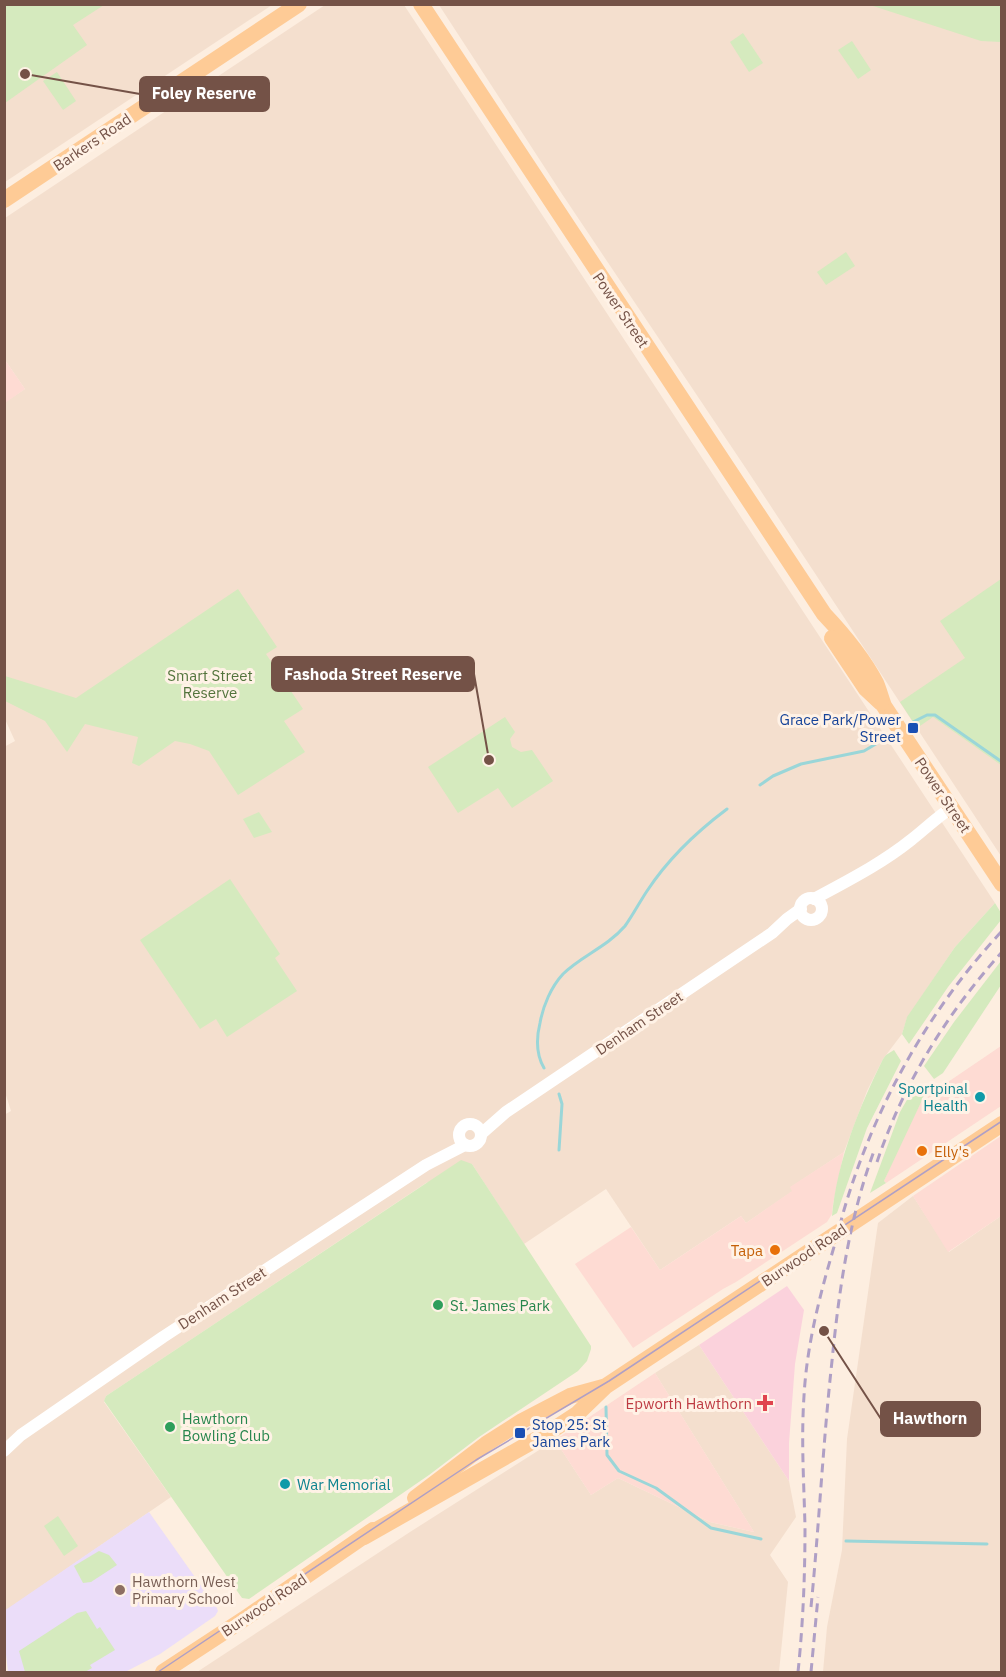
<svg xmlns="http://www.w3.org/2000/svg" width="1006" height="1677" font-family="'IBM Plex Sans',sans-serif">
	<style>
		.residential { fill: #f4dfce }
		.commercial { fill: #fedbd3 }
		.education { fill: #ebddf9 }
		.medical { fill: #fbd2dc }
		.green { fill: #d5eabe }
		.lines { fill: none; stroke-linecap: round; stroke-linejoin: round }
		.stream { stroke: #9ad6d8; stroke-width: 3 }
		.tertiary { stroke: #fff; stroke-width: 12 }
		.primary { stroke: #fecb96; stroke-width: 16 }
		.tram { stroke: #af9fc5; stroke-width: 1.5 }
		.rail { stroke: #af9fc5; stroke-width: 3; stroke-dasharray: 9 6; stroke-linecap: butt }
		.transit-dot { fill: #1a4fb4; stroke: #fff2e6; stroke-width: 2 }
		.culture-dot { fill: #0f9aa8; stroke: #fff2e6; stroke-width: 2 }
		.food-dot { fill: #e8710a; stroke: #fff2e6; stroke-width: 2 }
		.leisure-dot { fill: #2e9e5b; stroke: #fff2e6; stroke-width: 2 }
		.health-dot { fill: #e0444e; stroke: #fff2e6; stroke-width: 2 }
		.education-dot { fill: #8d6e63; stroke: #fff2e6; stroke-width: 2 }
		.labels { text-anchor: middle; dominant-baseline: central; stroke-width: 6; stroke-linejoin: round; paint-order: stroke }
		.street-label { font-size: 15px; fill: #745247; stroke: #fff2e6 }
		.park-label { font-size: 15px; fill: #53743c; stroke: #fff2e6 }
		.transit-label { font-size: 15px; fill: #164399; stroke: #fff2e6; text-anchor: end }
		.culture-label { font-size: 15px; fill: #0d838f; stroke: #fff2e6; text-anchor: end }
		.food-label { font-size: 15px; fill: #c56008; stroke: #fff2e6; text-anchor: start }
		.leisure-label { font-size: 15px; fill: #27864d; stroke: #fff2e6; text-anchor: start }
		.health-label { font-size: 15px; fill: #be3a42; stroke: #fff2e6; text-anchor: end }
		.education-label { font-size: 15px; fill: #785e54; stroke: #fff2e6; text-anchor: start }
		.leader { fill: none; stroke: #745247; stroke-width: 2 }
		.callout-dot { fill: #745247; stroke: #fff2e6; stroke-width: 2 }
		.callout { fill: #745247; stroke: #745247; stroke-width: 2 }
		.callout-label { font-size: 16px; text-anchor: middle; font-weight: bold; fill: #fff }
	</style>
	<rect width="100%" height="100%" fill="#fdeee0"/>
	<g class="residential">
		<path d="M 5,5 L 272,5 L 5,182 Z"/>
		<path d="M 325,5 L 404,5 L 995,903 L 955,947 L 907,1018 L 902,1034 L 883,1059 L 867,1091 L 844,1152 L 791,1187 L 793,1191 L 746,1223 L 741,1216 L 660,1270 L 606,1189 L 524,1244 L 472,1164 L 426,1183 L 106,1396 L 104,1402 L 171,1497 L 5,1611 L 4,1115 L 11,1111 L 4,1089 L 4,747 L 15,741 L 4,717 L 4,501 L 6,500 L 4,497 L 4,403 L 25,389 L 5,360 L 5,218 Z"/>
		<path d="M 439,5 L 1001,5 L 1001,856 L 745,467 L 562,194 Z"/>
		<path d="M 913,1196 L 949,1252 L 1001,1216 L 1001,1672 L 823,1672 L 827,1627 L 842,1550 L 847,1439 L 878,1223 Z"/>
		<path d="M 699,1345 L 789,1481 L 796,1517 L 770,1555 L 788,1582 L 779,1672 L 197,1672 L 410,1532 L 555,1440 L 591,1495 L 618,1478 L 710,1522 L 754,1532 L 655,1373 Z"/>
	</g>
	<g class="commercial">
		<path d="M 5,360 L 25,389 L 5,403 L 4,403 Z"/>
		<path d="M 1001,1046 L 1001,1106 L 886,1183 L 884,1181 L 899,1146 L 924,1096 L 945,1084 Z"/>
		<path d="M 1001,1136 L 1001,1216 L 948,1252 L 913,1196 Z"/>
		<path d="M 844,1152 L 833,1204 L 832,1214 L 827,1222 L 736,1282 L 723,1289 L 633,1348 L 575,1264 L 631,1227 L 660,1270 L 741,1216 L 746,1223 L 792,1191 L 790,1187 Z"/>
		<path d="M 655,1373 L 754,1532 L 710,1522 L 618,1478 L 591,1495 L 555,1440 Z"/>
	</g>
	<path class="education" d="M 149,1512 L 209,1597 L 214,1601 L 218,1611 L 215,1616 L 160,1654 L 125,1672 L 8,1672 L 5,1645 L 4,1611 Z"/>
	<path class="medical" d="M 787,1286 L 804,1310 L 795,1364 L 789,1443 L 789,1481 L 699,1345 Z"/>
	<g class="green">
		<path d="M 4,5 L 5,4 L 104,5 L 73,25 L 87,45 L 5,103 Z"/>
		<path d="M 870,5 L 1001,5 L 1001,42 L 981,41 Z"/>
		<path d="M 743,33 L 763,63 L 749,72 L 730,42 Z"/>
		<path d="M 852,41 L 871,70 L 858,79 L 838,50 Z"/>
		<path d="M 57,72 L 76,101 L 63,110 L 43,81 Z"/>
		<path d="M 846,252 L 855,266 L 826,285 L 817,272 Z"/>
		<path d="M 1001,579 L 1001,765 L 933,717 L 917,728 L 900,702 L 965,658 L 940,621 Z"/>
		<path d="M 238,589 L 277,647 L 266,654 L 303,709 L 284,721 L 305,752 L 238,795 L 209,751 L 190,744 L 175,741 L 139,766 L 132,763 L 138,737 L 85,724 L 67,752 L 45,721 L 5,701 L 5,676 L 76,698 Z"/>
		<path d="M 505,717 L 515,732 L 510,739 L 512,747 L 521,752 L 532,750 L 553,781 L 512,808 L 498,788 L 458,813 L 428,767 Z"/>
		<path d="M 259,812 L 272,832 L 254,838 L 243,819 Z"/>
		<path d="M 230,879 L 280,954 L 275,958 L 297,991 L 227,1037 L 216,1019 L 200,1029 L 140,940 Z"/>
		<path d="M 995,903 L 1001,913 L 1001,920 L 948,987 L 909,1044 L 902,1034 L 907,1017 L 955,947 Z"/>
		<path d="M 1001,961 L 1001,985 L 943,1073 L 934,1079 L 924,1066 L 954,1022 Z"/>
		<path d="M 894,1050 L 901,1061 L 867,1128 L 837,1213 L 832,1216 C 837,1161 859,1108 883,1059 L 886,1055 Z"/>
		<path d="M 916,1084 L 924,1096 L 884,1181 L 886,1183 L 870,1193 L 900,1112 Z"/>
		<path d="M 461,1160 L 472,1164 L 591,1346 L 591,1349 L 587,1361 L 578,1371 L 479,1437 L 429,1475 L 249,1599 L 242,1598 L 104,1401 L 106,1396 Z"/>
		<path d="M 58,1516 L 78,1546 L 64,1556 L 44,1526 Z"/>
		<path d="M 99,1551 L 109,1555 L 117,1565 L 91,1582 L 83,1583 L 74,1566 Z"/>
		<path d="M 86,1611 L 97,1629 L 100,1627 L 115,1650 L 90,1665 L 92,1668 L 85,1672 L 25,1672 L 19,1651 L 77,1613 Z"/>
	</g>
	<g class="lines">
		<g class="stream">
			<path d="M 913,722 L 927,715 L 935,715 L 1002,762"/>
			<path d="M 760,785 L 773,776 L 801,764 L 864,751 L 886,738"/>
			<path d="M 544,1068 C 536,1054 536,1039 540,1023 C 543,1006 551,987 563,974 C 581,956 607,947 625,926 C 633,915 639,903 647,891 C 668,859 695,833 727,809"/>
			<path d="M 559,1150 L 562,1104 L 559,1094"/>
			<path d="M 606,1407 L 607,1455 L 619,1471 L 656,1488 L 711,1528 L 761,1539"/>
			<path d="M 846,1541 L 987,1544"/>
		</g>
		<g class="tertiary">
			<circle cx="811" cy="909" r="11"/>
			<path d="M 814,899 C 847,881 881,864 911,840 C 924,830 936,818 951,808"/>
			<circle cx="470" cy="1135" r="11"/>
			<path d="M 481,1134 L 506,1112 L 772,933 L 787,919 L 801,909"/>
			<path d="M 4,1451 L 21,1435 L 163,1337 L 426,1165 L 465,1145"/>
		</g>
		<g class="primary">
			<path d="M 421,4 L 824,614 C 842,633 864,660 876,683 C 879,690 881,698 884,706 L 1002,884"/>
			<path d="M 4,200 L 299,4"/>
			<path d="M 832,638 L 866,689 L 881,703"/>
			<path d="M 415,1498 L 486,1444 L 522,1421 L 570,1396 L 603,1387"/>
			<path d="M 364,1537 L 551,1431 L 577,1414 L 606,1386 L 1002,1124"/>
			<path d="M 163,1672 L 244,1619 L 373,1530"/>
		</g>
		<path class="tram" d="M 158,1672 L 476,1460 L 609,1381 L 1002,1121"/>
		<g class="rail">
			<path d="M 877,1162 C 903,1084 947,1013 1002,952"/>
			<path d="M 811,1607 C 819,1526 823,1443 832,1361 C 839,1290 849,1219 874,1151"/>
			<path d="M 798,1672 C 803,1624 805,1576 805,1527 C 804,1484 801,1440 804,1396 C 807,1342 821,1291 836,1240 C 839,1230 841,1220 844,1210 C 874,1107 929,1009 1002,931"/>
			<path d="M 811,1672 L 818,1597"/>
		</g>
	</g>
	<g class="transit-dot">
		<rect x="907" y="722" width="12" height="12" rx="3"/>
		<rect x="514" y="1427" width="12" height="12" rx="3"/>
	</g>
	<g class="culture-dot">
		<circle cx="980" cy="1097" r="6"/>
		<circle cx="285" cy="1484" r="6"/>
	</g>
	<g class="food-dot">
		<circle cx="922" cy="1151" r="6"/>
		<circle cx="775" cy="1250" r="6"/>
	</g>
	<g class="leisure-dot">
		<circle cx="438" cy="1305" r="6"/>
		<circle cx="170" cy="1427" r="6"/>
	</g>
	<path class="health-dot" d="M762 1394h6v6h6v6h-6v6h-6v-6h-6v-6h6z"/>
	<circle class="education-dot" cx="120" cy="1590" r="6"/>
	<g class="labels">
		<g class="street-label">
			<text transform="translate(92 142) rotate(-34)">Barkers Road</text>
			<text transform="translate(621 310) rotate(56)">Power Street</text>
			<text transform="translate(943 795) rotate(56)">Power Street</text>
			<text transform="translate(639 1023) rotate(-34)">Denham Street</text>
			<text transform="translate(804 1255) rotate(-34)">Burwood Road</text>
			<text transform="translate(222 1298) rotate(-33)">Denham Street</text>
			<text transform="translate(264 1605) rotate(-34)">Burwood Road</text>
		</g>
		<g class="park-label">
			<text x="210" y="675">Smart Street<tspan x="210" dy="17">Reserve</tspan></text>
		</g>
		<g class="transit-label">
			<text x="901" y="719">Grace Park/Power<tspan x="901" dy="17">Street</tspan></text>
			<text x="532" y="1424" text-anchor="start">Stop 25: St<tspan x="532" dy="17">James Park</tspan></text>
		</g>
		<g class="culture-label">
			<text x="968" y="1088">Sportpinal<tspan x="968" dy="17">Health</tspan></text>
			<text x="297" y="1484" text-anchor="start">War Memorial</text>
		</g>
		<g class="food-label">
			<text x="934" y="1151">Elly's</text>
			<text x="763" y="1250" text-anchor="end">Tapa</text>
		</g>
		<g class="leisure-label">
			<text x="450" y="1305">St. James Park</text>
			<text x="182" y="1418">Hawthorn<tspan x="182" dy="17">Bowling Club</tspan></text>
		</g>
		<g class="health-label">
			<text x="752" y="1403">Epworth Hawthorn</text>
		</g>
		<g class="education-label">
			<text x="132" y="1581">Hawthorn West<tspan x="132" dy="17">Primary School</tspan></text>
		</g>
	</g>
	<path class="leader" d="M25 74L140 94M489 760L474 674M824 1331L881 1419"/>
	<g class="callout-dot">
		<circle cx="25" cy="74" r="6"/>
		<circle cx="489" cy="760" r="6"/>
		<circle cx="824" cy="1331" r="6"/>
	</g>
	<g class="callout">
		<rect x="140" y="77" width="129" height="34" rx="6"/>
		<rect x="272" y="657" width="202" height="34" rx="6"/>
		<rect x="881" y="1402" width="99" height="34" rx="6"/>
	</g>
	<g class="callout-label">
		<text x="204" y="99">Foley Reserve</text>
		<text x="373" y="680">Fashoda Street Reserve</text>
		<text x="930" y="1424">Hawthorn</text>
	</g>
	<rect width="1006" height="1677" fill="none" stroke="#745247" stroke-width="12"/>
</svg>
